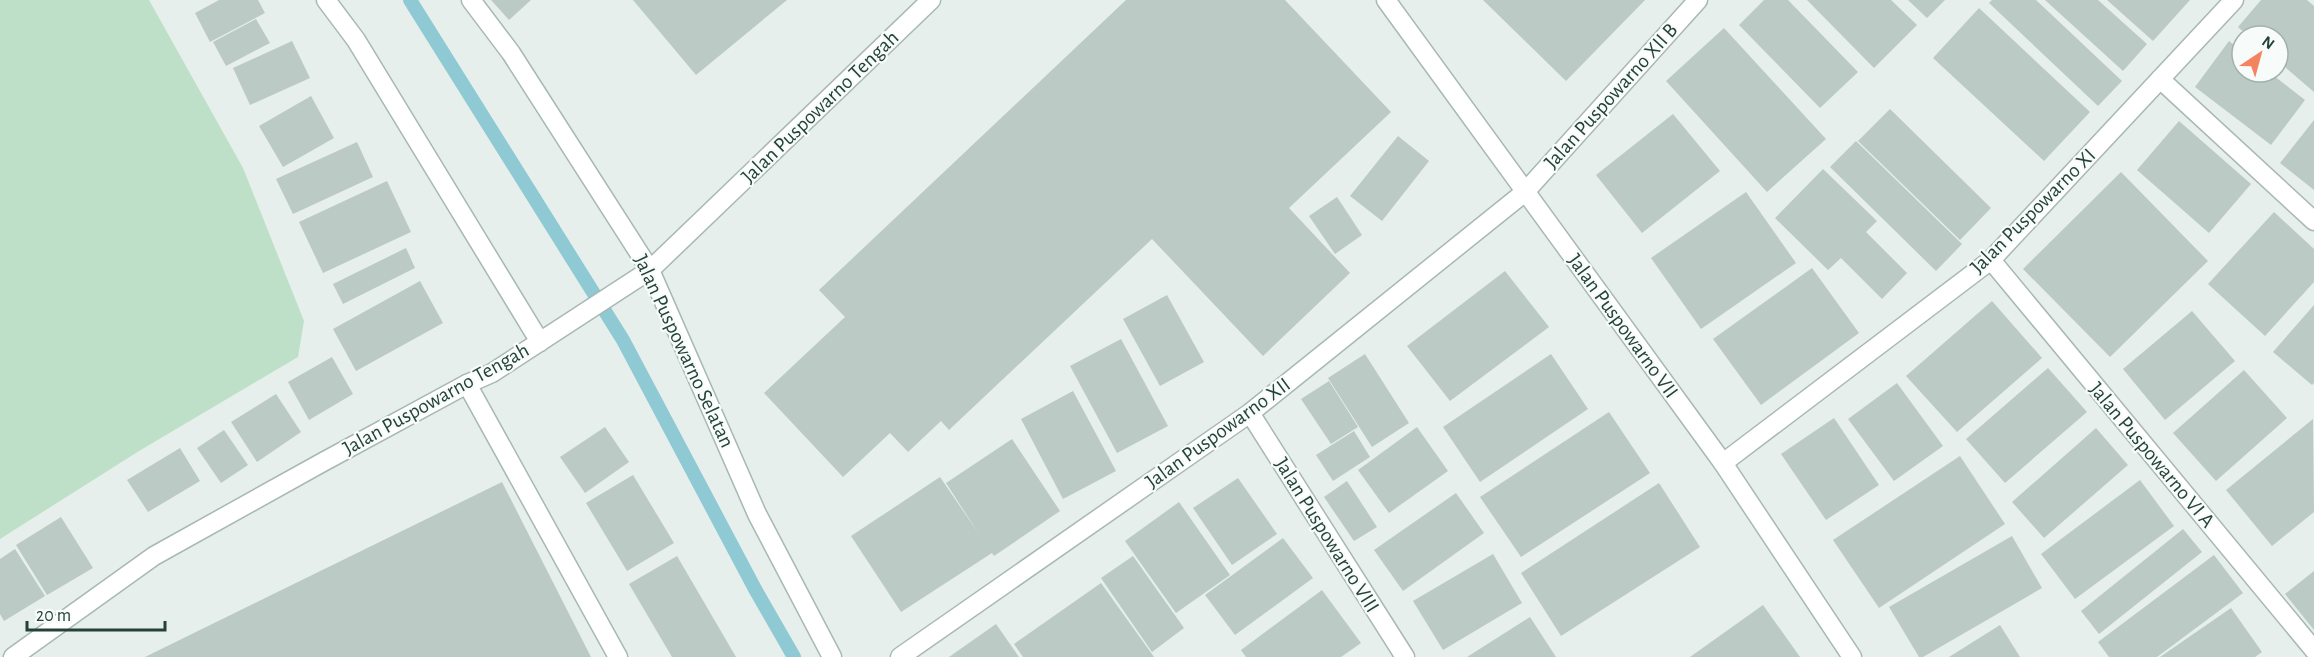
<svg xmlns="http://www.w3.org/2000/svg" width="2314" height="657" font-family="'Alegreya Sans',sans-serif">
	<style>
		.green { fill: #bfe0c8 }
		.lines { fill: none; stroke-linecap: round; stroke-linejoin: round }
		.stream { stroke: #8ec9d4; stroke-width: 14 }
		.building { fill: #bbcac4 }
		.minor-casing { stroke: #a8b8b2; stroke-width: 21 }
		.minor { stroke: #fff; stroke-width: 18 }
		.labels { text-anchor: middle; dominant-baseline: central; stroke-width: 4.5; stroke-linejoin: round; paint-order: stroke }
		.street-label { font-size: 21px; fill: #24423a; stroke: #f7fbf9 }
	</style>
	<rect width="100%" height="100%" fill="#e6efeb"/>
	<path class="green" d="M 0,0 L 149,0 L 243,168 L 304,321 L 298,357 L 139,451 L 0,539 Z"/>
	<g class="lines">
		<path class="stream" d="M 410,0 L 623,340 L 755,589 L 794,657"/>
	</g>
	<g class="building">
		<path d="M 219,0 L 258,0 L 265,13 L 210,42 L 195,13 Z"/>
		<path d="M 491,0 L 531,0 L 509,20 Z"/>
		<path d="M 633,0 L 787,0 L 696,75 Z"/>
		<path d="M 1126,0 L 1285,0 L 1391,112 L 1289,208 L 1350,273 L 1263,356 L 1152,239 L 949,430 L 941,421 L 908,452 L 890,433 L 843,477 L 764,393 L 845,317 L 819,290 Z"/>
		<path d="M 1483,0 L 1645,0 L 1566,81 Z"/>
		<path d="M 1764,0 L 1788,0 L 1858,72 L 1820,108 L 1739,25 Z"/>
		<path d="M 1807,0 L 1891,0 L 1917,25 L 1874,68 Z"/>
		<path d="M 1908,0 L 1945,0 L 1927,18 Z"/>
		<path d="M 1992,0 L 2036,0 L 2122,81 L 2098,106 L 1989,3 Z"/>
		<path d="M 2045,0 L 2098,0 L 2147,44 L 2123,71 Z"/>
		<path d="M 2107,0 L 2190,0 L 2153,41 Z"/>
		<path d="M 2261,0 L 2307,0 L 2314,6 L 2314,92 L 2278,61 L 2278,36 L 2248,36 L 2238,27 Z"/>
		<path d="M 1979,8 L 2090,112 L 2044,161 L 1933,58 Z"/>
		<path d="M 256,19 L 270,43 L 226,66 L 213,42 Z"/>
		<path d="M 1724,28 L 1826,139 L 1767,192 L 1666,81 Z"/>
		<path d="M 292,41 L 310,78 L 250,105 L 233,68 Z"/>
		<path d="M 2229,41 L 2242,51 L 2242,72 L 2269,72 L 2305,100 L 2271,145 L 2195,87 Z"/>
		<path d="M 311,96 L 334,138 L 283,167 L 259,126 Z"/>
		<path d="M 1890,109 L 1991,208 L 1960,240 L 1858,141 Z"/>
		<path d="M 1673,114 L 1720,171 L 1642,233 L 1596,175 Z"/>
		<path d="M 2314,120 L 2314,190 L 2280,163 Z"/>
		<path d="M 2179,121 L 2251,184 L 2209,233 L 2137,170 Z"/>
		<path d="M 1398,136 L 1429,161 L 1382,221 L 1350,196 Z"/>
		<path d="M 1856,141 L 1962,244 L 1936,271 L 1830,167 Z"/>
		<path d="M 357,142 L 373,177 L 293,214 L 276,179 Z"/>
		<path d="M 1823,169 L 1877,221 L 1866,232 L 1907,273 L 1882,299 L 1841,258 L 1828,270 L 1775,218 Z"/>
		<path d="M 2121,172 L 2208,261 L 2110,357 L 2023,269 Z"/>
		<path d="M 387,181 L 411,232 L 323,273 L 299,222 Z"/>
		<path d="M 1746,192 L 1796,263 L 1701,329 L 1651,258 Z"/>
		<path d="M 1337,197 L 1362,235 L 1335,254 L 1309,216 Z"/>
		<path d="M 2274,212 L 2314,249 L 2314,282 L 2265,336 L 2208,284 Z"/>
		<path d="M 406,248 L 415,268 L 343,304 L 333,284 Z"/>
		<path d="M 1812,268 L 1859,333 L 1761,405 L 1713,339 Z"/>
		<path d="M 1505,271 L 1549,327 L 1450,401 L 1407,346 Z"/>
		<path d="M 420,281 L 443,323 L 356,371 L 333,329 Z"/>
		<path d="M 1167,295 L 1204,362 L 1160,386 L 1123,319 Z"/>
		<path d="M 1992,301 L 2042,358 L 1957,432 L 1906,376 Z"/>
		<path d="M 2314,305 L 2314,383 L 2312,385 L 2273,352 Z"/>
		<path d="M 2192,311 L 2235,361 L 2165,420 L 2123,369 Z"/>
		<path d="M 1121,339 L 1168,426 L 1117,453 L 1070,366 Z"/>
		<path d="M 1365,354 L 1409,423 L 1372,447 L 1328,378 Z"/>
		<path d="M 1551,354 L 1588,409 L 1480,482 L 1443,427 Z"/>
		<path d="M 332,357 L 353,394 L 309,420 L 288,382 Z"/>
		<path d="M 2048,368 L 2087,412 L 2005,483 L 1966,439 Z"/>
		<path d="M 2244,370 L 2287,418 L 2216,481 L 2173,433 Z"/>
		<path d="M 1329,381 L 1358,427 L 1331,444 L 1301,399 Z"/>
		<path d="M 1897,383 L 1943,446 L 1894,481 L 1848,419 Z"/>
		<path d="M 1073,391 L 1116,471 L 1063,499 L 1021,419 Z"/>
		<path d="M 276,394 L 301,432 L 257,462 L 231,422 Z"/>
		<path d="M 1609,412 L 1650,473 L 1521,557 L 1480,497 Z"/>
		<path d="M 1834,418 L 1879,485 L 1826,520 L 1781,454 Z"/>
		<path d="M 2313,419 L 2314,512 L 2272,546 L 2226,490 Z"/>
		<path d="M 605,427 L 629,462 L 585,493 L 560,457 Z"/>
		<path d="M 1417,427 L 1448,471 L 1389,513 L 1358,470 Z"/>
		<path d="M 2096,428 L 2128,465 L 2044,538 L 2012,502 Z"/>
		<path d="M 224,430 L 248,465 L 221,483 L 197,448 Z"/>
		<path d="M 1354,431 L 1370,457 L 1333,481 L 1316,455 Z"/>
		<path d="M 1012,439 L 1060,511 L 994,556 L 992,553 L 901,612 L 851,536 L 940,477 L 979,534 L 946,483 Z"/>
		<path d="M 180,448 L 200,481 L 148,512 L 127,480 Z"/>
		<path d="M 1960,456 L 2005,524 L 1879,608 L 1833,540 Z"/>
		<path d="M 633,475 L 674,543 L 627,571 L 586,503 Z"/>
		<path d="M 1238,478 L 1277,534 L 1232,565 L 1193,508 Z"/>
		<path d="M 2140,480 L 2174,526 L 2075,599 L 2041,554 Z"/>
		<path d="M 1347,481 L 1377,527 L 1354,541 L 1324,497 Z"/>
		<path d="M 502,482 L 591,657 L 145,657 Z"/>
		<path d="M 1659,483 L 1700,547 L 1561,636 L 1521,573 Z"/>
		<path d="M 1456,493 L 1484,533 L 1403,591 L 1374,550 Z"/>
		<path d="M 1179,502 L 1230,575 L 1176,613 L 1125,541 Z"/>
		<path d="M 61,517 L 93,568 L 47,595 L 16,545 Z"/>
		<path d="M 2183,529 L 2202,552 L 2099,634 L 2081,611 Z"/>
		<path d="M 2012,536 L 2042,588 L 1923,657 L 1919,657 L 1889,607 Z"/>
		<path d="M 1283,538 L 1313,578 L 1235,635 L 1205,595 Z"/>
		<path d="M 15,549 L 45,596 L 4,621 L 0,614 L 0,559 Z"/>
		<path d="M 1493,554 L 1522,603 L 1443,650 L 1413,601 Z"/>
		<path d="M 2214,555 L 2243,593 L 2157,657 L 2109,657 L 2098,642 Z"/>
		<path d="M 677,556 L 736,657 L 672,657 L 629,584 Z"/>
		<path d="M 1133,556 L 1184,628 L 1152,652 L 1101,578 Z"/>
		<path d="M 2314,571 L 2314,630 L 2285,594 Z"/>
		<path d="M 1101,583 L 1154,657 L 1023,657 L 1014,644 Z"/>
		<path d="M 1322,590 L 1361,643 L 1341,657 L 1246,657 L 1241,650 Z"/>
		<path d="M 1763,605 L 1800,657 L 1690,657 Z"/>
		<path d="M 2231,608 L 2262,652 L 2255,657 L 2160,657 Z"/>
		<path d="M 1530,617 L 1556,657 L 1467,657 Z"/>
		<path d="M 996,624 L 1019,657 L 949,657 Z"/>
		<path d="M 2000,625 L 2020,657 L 1949,657 Z"/>
	</g>
	<g class="lines">
		<defs>
			<g id="minor">
				<path d="M 326,0 L 356,40 L 540,342"/>
				<path d="M 471,0 L 511,53 L 650,270 L 757,514 L 832,657"/>
				<path d="M 1386,0 L 1723,463 L 1852,657"/>
				<path d="M 2160,79 L 2314,221"/>
				<path d="M 1991,260 L 2314,650"/>
				<path d="M 467,384 L 618,657"/>
				<path d="M 1250,413 L 1405,657"/>
				<path d="M 1723,463 L 1991,260 L 2234,0"/>
				<path d="M 13,657 L 154,556 L 323,462 L 467,384 L 492,373 L 650,270 L 931,0"/>
				<path d="M 900,657 L 1250,413 L 1525,192 L 1698,0"/>
			</g>
		</defs>
		<use href="#minor" class="minor-casing"/>
		<use href="#minor" class="minor"/>
	</g>
	<g class="labels">
		<g class="street-label">
			<text transform="translate(1611 96) rotate(-48)">Jalan Puspowarno XII B</text>
			<text transform="translate(820 107) rotate(-44)">Jalan Puspowarno Tengah</text>
			<text transform="translate(2033 211) rotate(-45)">Jalan Puspowarno XI</text>
			<text transform="translate(1623 326) rotate(54)">Jalan Puspowarno VII</text>
			<text transform="translate(684 351) rotate(65)">Jalan Puspowarno Selatan</text>
			<text transform="translate(436 399) rotate(-29)">Jalan Puspowarno Tengah</text>
			<text transform="translate(1218 433) rotate(-36)">Jalan Puspowarno XII</text>
			<text transform="translate(2152 455) rotate(50)">Jalan Puspowarno VI A</text>
			<text transform="translate(1327 535) rotate(58)">Jalan Puspowarno VIII</text>
		</g>
	</g>
	<g transform="translate(2260 54) rotate(36)"><circle r="28" fill="#f7fbf9" stroke="#a3b1ad" stroke-width="1.5"/>
	<path d="M0-4.5L10 22L0 15L-10 22Z" fill="#f4845f"/>
	<text y="-9" font-size="16" font-weight="bold" text-anchor="middle" fill="#24423a">N</text>
	</g>
	<path d="M27 621v9h138v-9" fill="none" stroke="#24423a" stroke-width="3"/>
	<text x="36" y="621" font-size="18" fill="#24423a" stroke="#f7fbf9" stroke-width="4.5" paint-order="stroke">20 m</text>
</svg>
